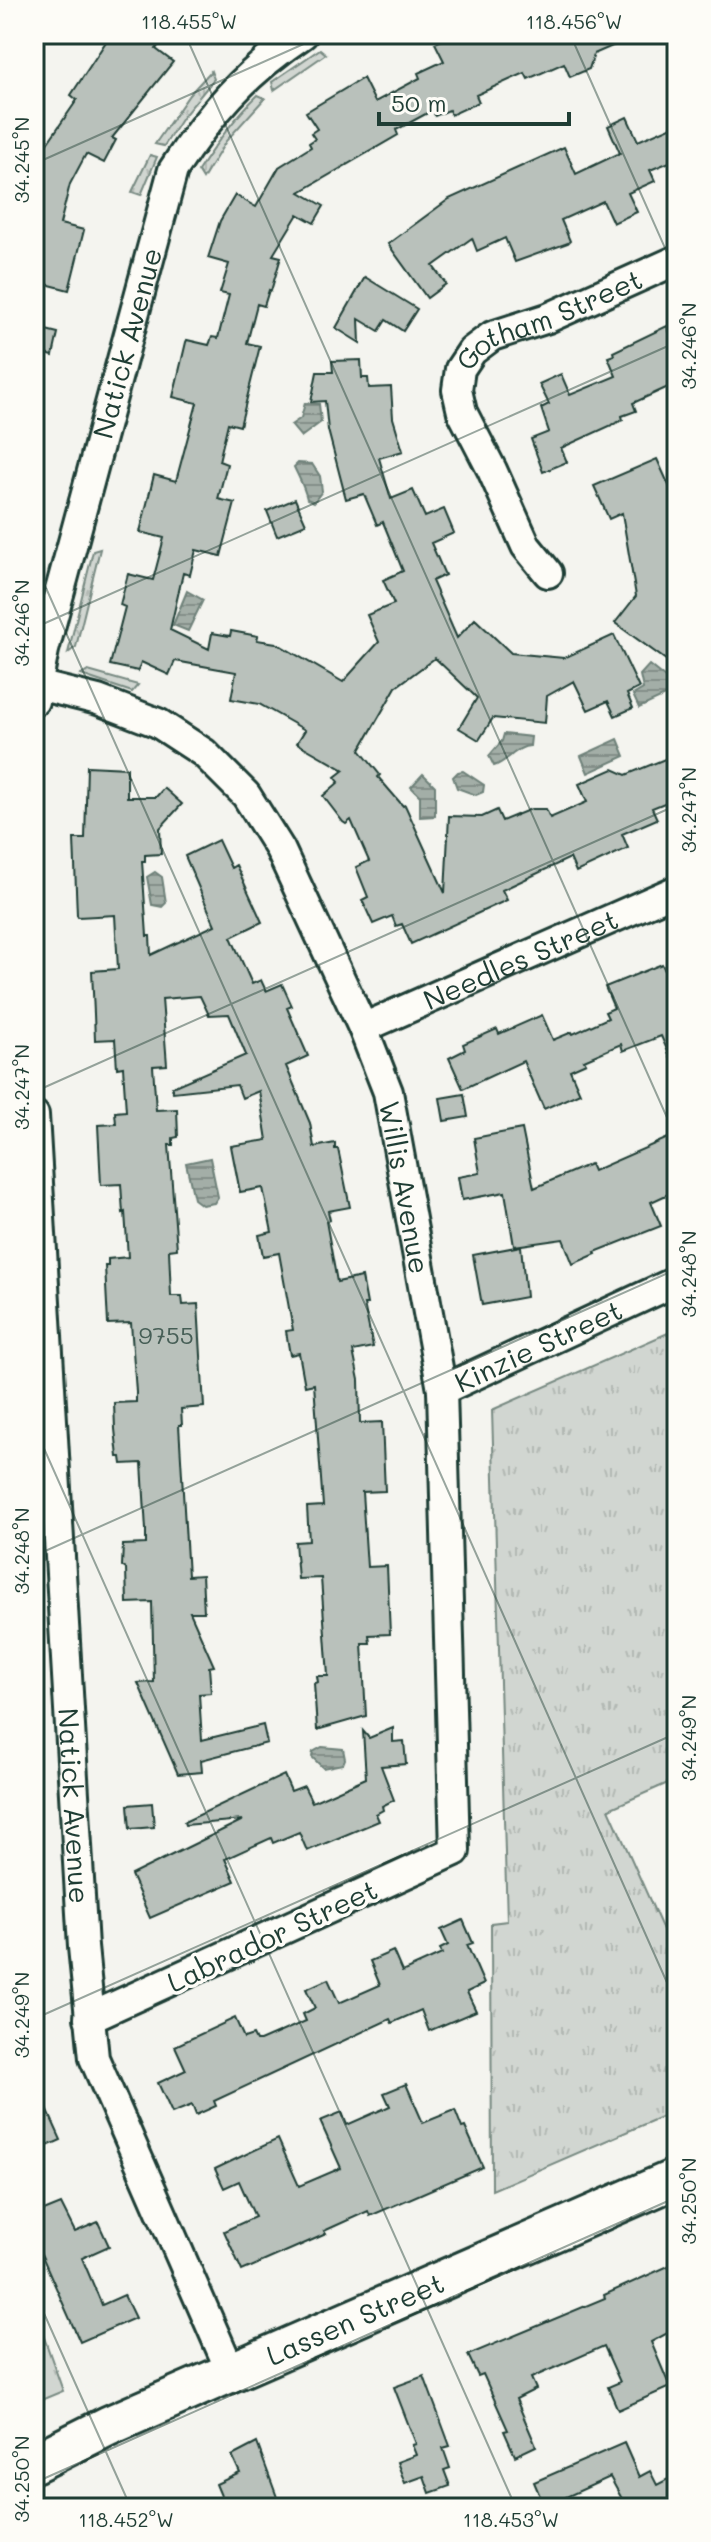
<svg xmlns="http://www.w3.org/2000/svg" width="711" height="2542" font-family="Mali,sans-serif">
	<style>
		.grass { fill: url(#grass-tufts); stroke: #788a82; stroke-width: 2 }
		.water { fill: url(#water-rules); stroke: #6e8179; stroke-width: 2 }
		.building { fill: #b9c1bb; stroke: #1f3d34; stroke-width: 2 }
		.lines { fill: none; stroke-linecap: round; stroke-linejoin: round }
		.street-casing { stroke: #1f3d34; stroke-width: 34 }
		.secondary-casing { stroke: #1f3d34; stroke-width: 44 }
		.street { stroke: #fdfcf7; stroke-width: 28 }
		.secondary { stroke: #fdfcf7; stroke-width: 38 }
		.ticks { fill: none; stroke: #1f3d34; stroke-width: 2; stroke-opacity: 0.45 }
		.labels { text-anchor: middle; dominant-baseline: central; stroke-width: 7; stroke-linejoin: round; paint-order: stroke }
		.number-label { font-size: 24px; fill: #465e56 }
		.street-label { font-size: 28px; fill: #1f3d34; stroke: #fdfcf7 }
		.neatline { fill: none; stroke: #1f3d34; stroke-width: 3 }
		.ticks-label { font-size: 20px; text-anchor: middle; fill: #1f3d34 }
	</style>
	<defs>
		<pattern id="grass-tufts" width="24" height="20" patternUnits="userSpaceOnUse" patternTransform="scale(2)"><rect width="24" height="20" fill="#d1d6d1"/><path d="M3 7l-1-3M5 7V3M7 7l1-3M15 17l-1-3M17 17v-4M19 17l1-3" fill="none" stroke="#b3b9b4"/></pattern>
		<pattern id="water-rules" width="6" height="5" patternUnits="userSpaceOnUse" patternTransform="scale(2)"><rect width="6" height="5" fill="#a3aea7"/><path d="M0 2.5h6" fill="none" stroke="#848f89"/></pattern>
	</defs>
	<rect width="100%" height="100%" fill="#f4f4ef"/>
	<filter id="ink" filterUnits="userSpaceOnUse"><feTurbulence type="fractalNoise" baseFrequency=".0125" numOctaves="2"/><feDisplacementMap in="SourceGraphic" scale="16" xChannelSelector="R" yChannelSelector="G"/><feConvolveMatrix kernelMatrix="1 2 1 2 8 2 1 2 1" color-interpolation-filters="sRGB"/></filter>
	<g filter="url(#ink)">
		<g class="grass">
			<path d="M 320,49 L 326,54 L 274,90 L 272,82 Z"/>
			<path d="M 211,71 L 214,79 L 182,118 L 164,146 L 155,144 L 189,95 Z"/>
			<path d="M 258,95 L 265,98 L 226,141 L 203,179 L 198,171 C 216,143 234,118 258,95 Z"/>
			<path d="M 150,155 L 157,157 L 141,195 L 132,192 Z"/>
			<path d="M 100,549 L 76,647 L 68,653 L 93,551 Z"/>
			<path d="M 88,671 L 138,685 L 132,692 L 81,675 Z"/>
			<path d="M 677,1329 L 677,1779 L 609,1809 L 677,1961 L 677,2110 L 492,2190 L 491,1923 L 507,1921 L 492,1410 Z"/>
			<path d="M 34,2309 L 63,2391 L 34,2403 Z"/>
		</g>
		<g class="water">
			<path d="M 305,403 L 319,404 L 321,422 L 301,437 L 291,425 L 301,418 Z"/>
			<path d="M 298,463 L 312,464 L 320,476 L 322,491 L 314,502 L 307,499 C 304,486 299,478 294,467 Z"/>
			<path d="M 187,591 L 203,600 L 188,631 L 173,625 Z"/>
			<path d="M 649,665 L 669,681 L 671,690 L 667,695 L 639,708 L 633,695 L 643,689 L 640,675 Z"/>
			<path d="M 504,734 L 531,737 L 530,746 C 517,746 507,762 494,766 L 489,756 L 502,741 Z"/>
			<path d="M 618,739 L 625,756 L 588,773 L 581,756 Z"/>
			<path d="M 463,771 L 484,785 L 483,792 L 476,795 L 457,788 L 453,777 L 458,772 Z"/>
			<path d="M 423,774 L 435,786 L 435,816 L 420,817 L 420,796 L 411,787 Z"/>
			<path d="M 155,872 L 162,877 L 166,903 L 162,907 L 152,905 L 147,877 Z"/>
			<path d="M 210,1158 L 218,1197 L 214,1203 L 202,1205 L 194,1199 L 186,1163 Z"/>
			<path d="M 322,1747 L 343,1749 L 345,1759 L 343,1764 L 323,1768 L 312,1757 L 313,1752 Z"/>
		</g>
		<g class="building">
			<path d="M 111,34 L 167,34 L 156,49 L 173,62 L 112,138 L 116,140 L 104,163 L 86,154 L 70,184 L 60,224 L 84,230 L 69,290 L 34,281 L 34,156 L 41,143 L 46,145 L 77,100 L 71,95 Z"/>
			<path d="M 455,34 L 640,34 L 594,54 L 589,69 L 570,77 L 564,63 L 528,79 L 525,73 L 476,95 L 479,102 L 451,115 L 449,110 L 435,116 L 433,110 L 396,130 L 398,135 L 300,192 L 324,206 L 314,223 L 298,214 L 273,255 L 281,257 L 271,291 L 269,290 L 264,306 L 257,304 L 247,343 L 260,346 L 240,426 L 228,423 L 219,461 L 227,464 L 218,499 L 235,503 L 221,556 L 196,550 L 190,575 L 183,573 L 170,630 L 209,649 L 212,633 L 230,636 L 231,631 L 258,636 L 257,640 L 276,643 L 343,682 L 379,642 L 367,615 L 394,604 L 383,580 L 403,571 L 383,522 L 377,525 L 364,494 L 346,499 L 328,430 L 325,401 L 311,402 L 317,372 L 333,372 L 332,361 L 361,360 L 362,378 L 368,378 L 369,388 L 391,387 L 393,418 L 403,451 L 379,458 L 391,499 L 413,490 L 425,517 L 444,509 L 454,533 L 431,543 L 445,575 L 432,581 L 457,638 L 475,619 L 511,653 L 564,658 L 614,635 L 639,688 L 627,694 L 633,708 L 615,716 L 608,701 L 588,710 L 574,681 L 547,696 L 545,723 L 493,718 L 479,740 L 459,728 L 477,698 L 435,658 L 396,687 L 360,750 L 380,775 L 378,777 L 403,806 L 405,805 L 445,893 L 449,816 L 482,817 L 497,810 L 502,821 L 531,809 L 546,809 L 550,818 L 587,802 L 579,784 L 613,769 L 626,775 L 677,754 L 677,798 L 652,808 L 657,819 L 622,834 L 628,848 L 576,872 L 570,858 L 502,890 L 507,900 L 411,944 L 402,924 L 396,926 L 392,916 L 373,924 L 362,900 L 368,897 L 356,867 L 369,861 L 351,820 L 346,824 L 343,822 L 323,796 L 339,782 L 335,777 L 344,770 L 297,743 L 305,730 L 259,704 L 231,699 L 236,672 L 175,661 L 169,675 L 141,662 L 138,671 L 110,665 L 125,607 L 120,605 L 128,574 L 153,580 L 164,538 L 140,532 L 154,475 L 176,481 L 197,403 L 173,397 L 186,342 L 187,340 L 209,345 L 212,337 L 218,338 L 229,295 L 220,293 L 229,264 L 208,258 L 220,221 L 235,195 L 256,207 L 279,167 L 311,147 L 309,143 L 315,139 L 311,133 L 317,129 L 306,112 L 363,78 L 375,102 L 420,78 L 418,73 L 444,61 L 435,43 Z"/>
			<path d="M 627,117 L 638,141 L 677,124 L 677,159 L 650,170 L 655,181 L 628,193 L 637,212 L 613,223 L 603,201 L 561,220 L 570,241 L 568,243 L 515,262 L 505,238 L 477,251 L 472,238 L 433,266 L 446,284 L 427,298 L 388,244 L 449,199 L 564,147 L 576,174 L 620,153 L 608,126 Z"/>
			<path d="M 365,277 L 417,309 L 403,331 L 386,320 L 379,331 L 359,319 L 360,343 L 336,328 Z"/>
			<path d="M 667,326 L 677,349 L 677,383 L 633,403 L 636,411 L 622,416 L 623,420 L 561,448 L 567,462 L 543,472 L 531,439 L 549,432 L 541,408 L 549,404 L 539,384 L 561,374 L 570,395 L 616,376 L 608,357 L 614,355 L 613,352 Z"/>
			<path d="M 34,327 L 58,333 L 53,356 L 34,351 Z"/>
			<path d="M 657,459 L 677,503 L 677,586 L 673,597 L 677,600 L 677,668 L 615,623 L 636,596 L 622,513 L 609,519 L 594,486 Z"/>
			<path d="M 295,499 L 306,524 L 277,536 L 267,511 Z"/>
			<path d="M 87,766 L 127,768 L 127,797 L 156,797 L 164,788 L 182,804 L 160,828 L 161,854 L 145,855 L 145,861 L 142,861 L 147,936 L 150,936 L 151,955 L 215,925 L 185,856 L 218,840 L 231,868 L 236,865 L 262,922 L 231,937 L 252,984 L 261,980 L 266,991 L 282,984 L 292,1006 L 287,1008 L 308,1056 L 286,1066 L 310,1123 L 314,1147 L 335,1143 L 335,1149 L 338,1149 L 350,1207 L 328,1211 L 330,1220 L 326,1221 L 337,1282 L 362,1277 L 367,1304 L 364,1304 L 373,1347 L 353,1351 L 359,1380 L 360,1423 L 382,1422 L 385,1491 L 362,1492 L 367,1567 L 387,1566 L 390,1634 L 369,1635 L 370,1643 L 362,1643 L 366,1716 L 317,1730 L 314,1683 L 318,1682 L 317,1676 L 328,1676 L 321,1578 L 298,1579 L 295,1542 L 309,1541 L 307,1507 L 323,1506 L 314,1384 L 305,1386 L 299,1353 L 290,1355 L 286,1331 L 293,1330 L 279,1253 L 263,1256 L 259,1235 L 272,1232 L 263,1188 L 240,1192 L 231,1146 L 267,1140 L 259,1091 L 242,1098 L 237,1085 L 173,1092 L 172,1087 L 246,1055 L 229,1014 L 209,1015 L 200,996 L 162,999 L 167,1065 L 153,1066 L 156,1110 L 177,1109 L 178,1137 L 173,1138 L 173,1145 L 169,1145 L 177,1249 L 169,1250 L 171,1296 L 182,1296 L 183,1305 L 198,1304 L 204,1407 L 181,1409 L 182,1425 L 179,1425 L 188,1576 L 202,1575 L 204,1612 L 190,1612 L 214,1666 L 209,1667 L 211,1693 L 199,1694 L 202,1740 L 263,1725 L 267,1743 L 201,1760 L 202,1772 L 178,1774 L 138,1683 L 154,1682 L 152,1602 L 127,1603 L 126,1569 L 122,1566 L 123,1545 L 146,1544 L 146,1530 L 142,1463 L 122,1464 L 121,1457 L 118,1457 L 115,1429 L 114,1403 L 136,1402 L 136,1392 L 131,1323 L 108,1324 L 105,1266 L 108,1266 L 108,1259 L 128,1257 L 125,1212 L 123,1213 L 121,1184 L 101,1185 L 98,1125 L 116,1124 L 115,1112 L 126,1111 L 123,1067 L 117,1068 L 115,1039 L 95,1040 L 94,1014 L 92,971 L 118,969 L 115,915 L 78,917 L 77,915 L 74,839 L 85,839 Z"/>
			<path d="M 662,964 L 677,997 L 677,1072 L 661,1036 L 623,1051 L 621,1044 L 584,1060 L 586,1063 L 570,1070 L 580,1093 L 544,1109 L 523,1061 L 463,1089 L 449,1058 L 465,1050 L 463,1044 L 497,1029 L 499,1034 L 542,1015 L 553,1040 L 572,1032 L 573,1034 L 608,1018 L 605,1012 L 614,1008 L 605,987 Z"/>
			<path d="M 464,1094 L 468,1117 L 444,1121 L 440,1098 Z"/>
			<path d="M 522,1129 L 534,1188 L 590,1164 L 593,1171 L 677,1134 L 677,1190 L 651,1202 L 661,1226 L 595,1252 L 596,1254 L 573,1264 L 563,1239 L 514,1246 L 505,1192 L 462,1200 L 458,1177 L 480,1173 L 474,1138 Z"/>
			<path d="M 521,1246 L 526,1297 L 482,1305 L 473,1255 Z"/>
			<path d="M 393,1728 L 393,1742 L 404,1741 L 406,1764 L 381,1766 L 394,1800 L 382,1806 L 383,1810 L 376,1814 L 379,1821 L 307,1851 L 299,1832 L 273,1843 L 271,1838 L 225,1859 L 235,1881 L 150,1918 L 131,1875 L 243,1820 L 185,1825 L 184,1822 L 284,1775 L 291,1791 L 304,1786 L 312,1802 L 366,1778 L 363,1731 L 369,1738 Z"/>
			<path d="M 152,1803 L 154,1827 L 130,1829 L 128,1805 Z"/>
			<path d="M 463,1920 L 473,1943 L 467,1945 L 484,1984 L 467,1992 L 476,2011 L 429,2031 L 421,2010 L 392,2023 L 390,2019 L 214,2101 L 216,2106 L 196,2115 L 192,2105 L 172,2113 L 158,2083 L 186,2070 L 175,2046 L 235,2018 L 244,2038 L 253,2035 L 256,2041 L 260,2041 L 306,2021 L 303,2014 L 315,2008 L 306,1989 L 328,1979 L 339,2003 L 380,1985 L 370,1961 L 393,1951 L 402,1972 L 442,1954 L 440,1949 L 448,1945 L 441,1930 Z"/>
			<path d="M 34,2080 L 61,2140 L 34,2152 Z"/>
			<path d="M 406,2084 L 423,2123 L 455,2110 L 462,2128 L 465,2127 L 483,2167 L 370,2216 L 368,2211 L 324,2231 L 326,2234 L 242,2271 L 224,2231 L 255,2217 L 239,2181 L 224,2188 L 215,2169 L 278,2139 L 299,2186 L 341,2168 L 320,2121 L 342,2112 L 347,2125 L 390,2106 L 384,2093 Z"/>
			<path d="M 61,2204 L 75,2232 L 98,2222 L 109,2246 L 82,2258 L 102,2305 L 124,2295 L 135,2318 L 80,2342 L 34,2238 L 34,2215 Z"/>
			<path d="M 677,2262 L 677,2328 L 651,2342 L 670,2387 L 618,2410 L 608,2387 L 620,2382 L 604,2346 L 531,2378 L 536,2389 L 516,2399 L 536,2446 L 515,2456 L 504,2431 L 508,2430 L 483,2374 L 478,2376 L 468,2355 L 605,2298 L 604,2295 Z"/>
			<path d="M 424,2376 L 450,2446 L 443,2448 L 450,2468 L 444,2470 L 450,2486 L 430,2493 L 424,2476 L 405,2483 L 397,2462 L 416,2455 L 412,2445 L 416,2444 L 394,2387 Z"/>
			<path d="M 257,2443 L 281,2508 L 226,2508 L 216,2484 L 240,2473 L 232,2456 Z"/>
			<path d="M 624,2443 L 639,2477 L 650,2471 L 657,2485 L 670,2478 L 677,2490 L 677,2508 L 627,2508 L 610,2477 L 566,2497 L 571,2508 L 545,2508 L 534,2482 Z"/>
		</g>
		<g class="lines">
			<defs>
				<g id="street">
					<path id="s1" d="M 548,573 L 526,546 L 492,470 L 462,412 L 457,390 L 460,369 L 472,351 L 492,336 L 548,318 L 677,260"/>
					<path id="s2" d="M 37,685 L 98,700 L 158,723 L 204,753 L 246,795 L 280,849 L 363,1028 L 388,1092 L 442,1390 L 455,1851 L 89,2018"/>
					<path id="s3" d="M 34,701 L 44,650 L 173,170 C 210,113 246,72 303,34"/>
					<path id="s4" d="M 363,1028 L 677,890"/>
					<path id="s5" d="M 34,1115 L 83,1947 L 94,2058 L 231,2372"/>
					<path id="s6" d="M 442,1390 L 677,1281"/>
				</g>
				<g id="secondary">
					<path id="s7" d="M 34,2463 L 108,2426 L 677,2178"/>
				</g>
			</defs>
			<use href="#street" class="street-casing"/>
			<use href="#secondary" class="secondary-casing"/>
			<use href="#street" class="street"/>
			<use href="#secondary" class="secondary"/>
		</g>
	</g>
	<path class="ticks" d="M 185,34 L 677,1140M 570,34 L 677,275M 34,164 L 326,34M 34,561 L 677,2005M 34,628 L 677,342M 34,1092 L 677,805M 34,1426 L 516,2508M 34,1556 L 677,1269M 34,2019 L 677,1733M 34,2291 L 131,2508M 34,2483 L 677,2197"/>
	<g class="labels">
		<g class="number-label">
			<text x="166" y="1334">9755</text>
		</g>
		<g class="street-label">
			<text stroke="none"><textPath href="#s1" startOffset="332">Gotham Street</textPath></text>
			<text stroke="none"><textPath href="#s3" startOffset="370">Natick Avenue</textPath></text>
			<text stroke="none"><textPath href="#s4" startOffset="172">Needles Street</textPath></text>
			<text stroke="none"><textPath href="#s2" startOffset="668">Willis Avenue</textPath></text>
			<text stroke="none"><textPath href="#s6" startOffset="106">Kinzie Street</textPath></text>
			<text stroke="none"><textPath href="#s5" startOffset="692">Natick Avenue</textPath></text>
			<text transform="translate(272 1935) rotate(-25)">Labrador Street</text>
			<text stroke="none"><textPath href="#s7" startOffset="352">Lassen Street</textPath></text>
		</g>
	</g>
	<rect width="711" height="2542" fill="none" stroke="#fdfcf7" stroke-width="88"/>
	<path d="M379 112v12h190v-12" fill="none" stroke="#1f3d34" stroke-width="4"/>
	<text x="391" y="112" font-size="24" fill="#1f3d34" stroke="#fdfcf7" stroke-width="6" paint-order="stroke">50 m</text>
	<rect x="44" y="44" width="623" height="2454" class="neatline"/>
	<g class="ticks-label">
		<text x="189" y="29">118.455°W</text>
		<text x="574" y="29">118.456°W</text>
		<text transform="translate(22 160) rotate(-90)" y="7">34.245°N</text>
		<text transform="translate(689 346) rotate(-90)" y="7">34.246°N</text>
		<text transform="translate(22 623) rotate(-90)" y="7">34.246°N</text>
		<text transform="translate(689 810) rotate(-90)" y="7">34.247°N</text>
		<text transform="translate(22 1087) rotate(-90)" y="7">34.247°N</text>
		<text transform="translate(689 1274) rotate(-90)" y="7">34.248°N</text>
		<text transform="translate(22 1551) rotate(-90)" y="7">34.248°N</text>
		<text transform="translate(689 1738) rotate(-90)" y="7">34.249°N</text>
		<text transform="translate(22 2015) rotate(-90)" y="7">34.249°N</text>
		<text transform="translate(689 2201) rotate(-90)" y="7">34.250°N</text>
		<text transform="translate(22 2479) rotate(-90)" y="7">34.250°N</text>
		<text x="126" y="2527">118.452°W</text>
		<text x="511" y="2527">118.453°W</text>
	</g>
</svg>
